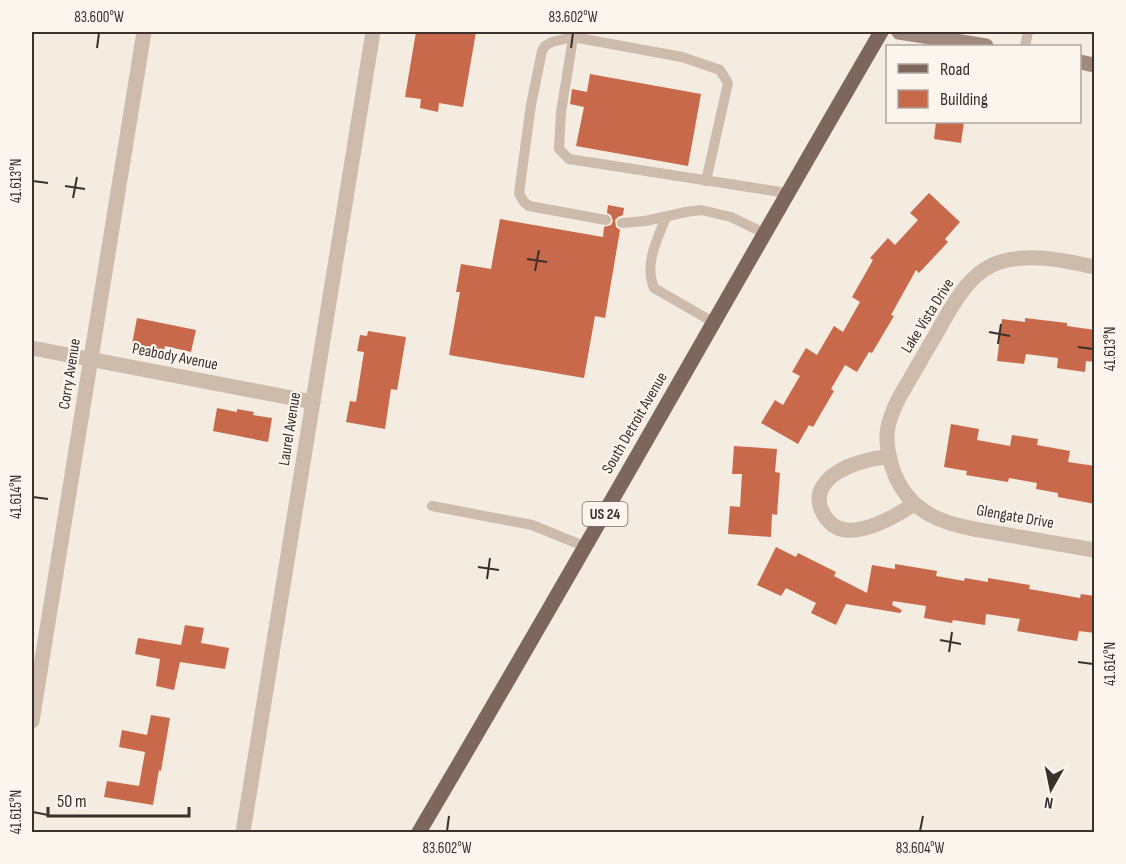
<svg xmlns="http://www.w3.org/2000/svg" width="1126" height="864" font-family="'Sofia Sans Condensed',sans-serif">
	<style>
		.building { fill: #c8694b }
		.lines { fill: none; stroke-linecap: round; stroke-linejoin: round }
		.lane { stroke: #cdbbac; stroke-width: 10 }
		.street { stroke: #cdbbac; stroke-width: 15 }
		.secondary { stroke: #a18a7d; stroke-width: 15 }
		.primary { stroke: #7d675c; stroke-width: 15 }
		.ticks { fill: none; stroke: #3b302b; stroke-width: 2 }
		.labels { text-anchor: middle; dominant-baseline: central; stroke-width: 4.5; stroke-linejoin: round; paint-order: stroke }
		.shield { fill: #fbf5ee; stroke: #756b66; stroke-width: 1.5 }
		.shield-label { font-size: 15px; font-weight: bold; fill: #3b302b }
		.street-label { font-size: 16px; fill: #3b302b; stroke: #fbf5ee }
		.neatline { fill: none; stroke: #3b302b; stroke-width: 2 }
		.ticks-label { font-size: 15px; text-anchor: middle; fill: #3b302b }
	</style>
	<rect width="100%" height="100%" fill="#f4ebe1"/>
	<g class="building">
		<path d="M 416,32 L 476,32 L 463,107 L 439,103 L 438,112 L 420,108 L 421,99 L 405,97 Z"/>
		<path d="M 590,74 L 701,94 L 688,166 L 576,146 L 584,107 L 570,104 L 572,89 L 587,92 Z"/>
		<path d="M 936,122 L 964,122 L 961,143 L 934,139 Z"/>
		<path d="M 929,193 L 960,222 L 945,239 L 948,242 L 919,273 L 916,270 L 891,315 L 894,316 L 872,353 L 869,352 L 857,372 L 845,365 L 831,389 L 834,391 L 813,427 L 809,425 L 798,444 L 761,423 L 775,400 L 783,405 L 800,376 L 792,372 L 806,348 L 817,355 L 834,326 L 843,332 L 860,302 L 852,297 L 873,260 L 870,258 L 888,238 L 895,245 L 918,220 L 910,213 Z"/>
		<path d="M 608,205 L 624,208 L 623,215 L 618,217 L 615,220 L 616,227 L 620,230 L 605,318 L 595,316 L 584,378 L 449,355 L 460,292 L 456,292 L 461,264 L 491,269 L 500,219 L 603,237 L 604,227 L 611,225 L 613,221 L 611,215 L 607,213 Z"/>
		<path d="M 137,318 L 196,330 L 191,352 L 165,346 L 164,350 L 132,344 Z"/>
		<path d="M 1025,318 L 1067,323 L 1067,326 L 1095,330 L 1095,362 L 1086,361 L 1085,372 L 1057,368 L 1058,358 L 1026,354 L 1024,364 L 997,361 L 1002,319 L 1025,322 Z"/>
		<path d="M 368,331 L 406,337 L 397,390 L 391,389 L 385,429 L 346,422 L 350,401 L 356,402 L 364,352 L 357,351 L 360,335 L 367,336 Z"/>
		<path d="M 217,408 L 237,412 L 237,409 L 254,412 L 253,415 L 272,418 L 268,442 L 213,431 Z"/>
		<path d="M 951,424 L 979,429 L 977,440 L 1010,446 L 1012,435 L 1038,439 L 1037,445 L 1070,451 L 1068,462 L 1095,466 L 1095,504 L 1058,497 L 1058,493 L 1036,489 L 1037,483 L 1009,478 L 1008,482 L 966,475 L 967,471 L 944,467 Z"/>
		<path d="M 734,446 L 777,449 L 775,472 L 780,473 L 777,515 L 772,514 L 771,537 L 728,534 L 730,506 L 740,507 L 742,474 L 732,474 Z"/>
		<path d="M 776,547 L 796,557 L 798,553 L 836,572 L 834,576 L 867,593 L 872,565 L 895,569 L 895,564 L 937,571 L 936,576 L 964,581 L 965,578 L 988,582 L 988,578 L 1030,585 L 1029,589 L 1052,593 L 1080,598 L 1081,594 L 1095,596 L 1095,633 L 1079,631 L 1077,641 L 1017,631 L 1020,619 L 986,614 L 985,625 L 953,620 L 952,623 L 924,618 L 926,606 L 893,601 L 892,605 L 902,610 L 900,613 L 846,604 L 836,625 L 811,613 L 816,603 L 786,588 L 781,596 L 757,585 Z"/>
		<path d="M 185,625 L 204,628 L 201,643 L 229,648 L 225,669 L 180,662 L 174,690 L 156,686 L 160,659 L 135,654 L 138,638 L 181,645 Z"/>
		<path d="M 151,715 L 170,718 L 161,771 L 159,770 L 153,805 L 104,797 L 107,781 L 139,786 L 145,752 L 119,747 L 122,730 L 147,735 Z"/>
	</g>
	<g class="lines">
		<g class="lane">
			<path d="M 574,32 L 561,112 L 559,149 L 569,159 L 787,193"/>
			<path d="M 1025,46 L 1028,32"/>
			<path d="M 666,217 C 657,240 644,264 654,288 L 713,322"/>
			<path d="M 606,220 L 529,206 L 524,202 L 519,193 L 531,105 L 540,61 L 542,51 L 545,46 L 552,42 L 573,37 L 682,57 L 720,70 L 728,83 L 706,181"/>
			<path d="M 622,223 L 645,221 L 686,212 L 701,210 L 731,217 L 764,233"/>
			<path d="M 432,506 L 532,525 L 586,547"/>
		</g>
		<g class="street">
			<path d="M 1094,267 C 1067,261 1037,254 1008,260 C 970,267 952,306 935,336 C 923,356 912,376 900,396 C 886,423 883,437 892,467 C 910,523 958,526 1008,535 C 1037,540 1066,545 1094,550"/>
			<path d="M 32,348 L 313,402"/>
			<path d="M 890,458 C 878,456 869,460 858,463 C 835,470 808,488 824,515 C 829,523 836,529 846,530 C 869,532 896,516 914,504"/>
			<path d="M 32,721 L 144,32"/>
			<path d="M 243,832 L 373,32"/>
		</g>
		<g class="secondary">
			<path d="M 899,32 L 986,46"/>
			<path d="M 1080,62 L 1094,65"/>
		</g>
		<path class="primary" d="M 419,832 C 576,567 726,298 881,32"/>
	</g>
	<path class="ticks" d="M 97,48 L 99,33M 571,48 L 573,33M 33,181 L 48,183M 65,186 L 85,189M 73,198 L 77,177M 527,259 L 547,262M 535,271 L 539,250M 989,332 L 1010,336M 998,344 L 1001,324M 1078,347 L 1093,349M 33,497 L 48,499M 478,567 L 499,570M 487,579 L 490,558M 940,640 L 961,644M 949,652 L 952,632M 1078,662 L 1093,664M 33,812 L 48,815M 447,831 L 449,816M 920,831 L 923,816"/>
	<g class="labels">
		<rect class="shield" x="582.5" y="502" width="45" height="24" rx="4.5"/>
		<g class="shield-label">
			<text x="605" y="514">US 24</text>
		</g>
		<g class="street-label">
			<text transform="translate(928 316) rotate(-58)">Lake Vista Drive</text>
			<text transform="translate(175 357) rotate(11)">Peabody Avenue</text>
			<text transform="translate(70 374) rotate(-81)">Corry Avenue</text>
			<text transform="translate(635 423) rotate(-60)">South Detroit Avenue</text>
			<text transform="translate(290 429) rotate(-81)">Laurel Avenue</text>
			<text transform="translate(1015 517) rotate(10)">Glengate Drive</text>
		</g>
	</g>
	<rect width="1126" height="864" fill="none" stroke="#fbf5ee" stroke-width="66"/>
	<rect x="886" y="45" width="195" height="78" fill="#fbf5ee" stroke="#aea6a0" stroke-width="1.5"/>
	<rect x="898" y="64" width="30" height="9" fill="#7d675c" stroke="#aea6a0" stroke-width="1.5"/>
	<text x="940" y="75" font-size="18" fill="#3b302b">Road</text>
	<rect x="898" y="90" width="30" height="18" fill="#c8694b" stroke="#aea6a0" stroke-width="1.5"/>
	<text x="940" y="105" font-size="18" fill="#3b302b">Building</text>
	<g transform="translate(1051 789) rotate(189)" stroke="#fbf5ee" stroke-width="4.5" paint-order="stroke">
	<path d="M0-4.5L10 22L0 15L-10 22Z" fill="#3b302b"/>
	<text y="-9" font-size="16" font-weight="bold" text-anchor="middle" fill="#3b302b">N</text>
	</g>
	<path d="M48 807v9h141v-9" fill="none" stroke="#3b302b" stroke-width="3"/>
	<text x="57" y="807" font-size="18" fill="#3b302b" stroke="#fbf5ee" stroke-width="4.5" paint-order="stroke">50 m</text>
	<rect x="33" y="33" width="1060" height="798" class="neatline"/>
	<g class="ticks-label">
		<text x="99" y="22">83.600°W</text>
		<text x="573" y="22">83.602°W</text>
		<text transform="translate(16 181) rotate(-90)" y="5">41.613°N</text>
		<text transform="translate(1110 349) rotate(-90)" y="5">41.613°N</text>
		<text transform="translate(16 497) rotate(-90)" y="5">41.614°N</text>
		<text transform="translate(1110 664) rotate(-90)" y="5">41.614°N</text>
		<text transform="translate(16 812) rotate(-90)" y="5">41.615°N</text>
		<text x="447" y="853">83.602°W</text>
		<text x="920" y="853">83.604°W</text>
	</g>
</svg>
